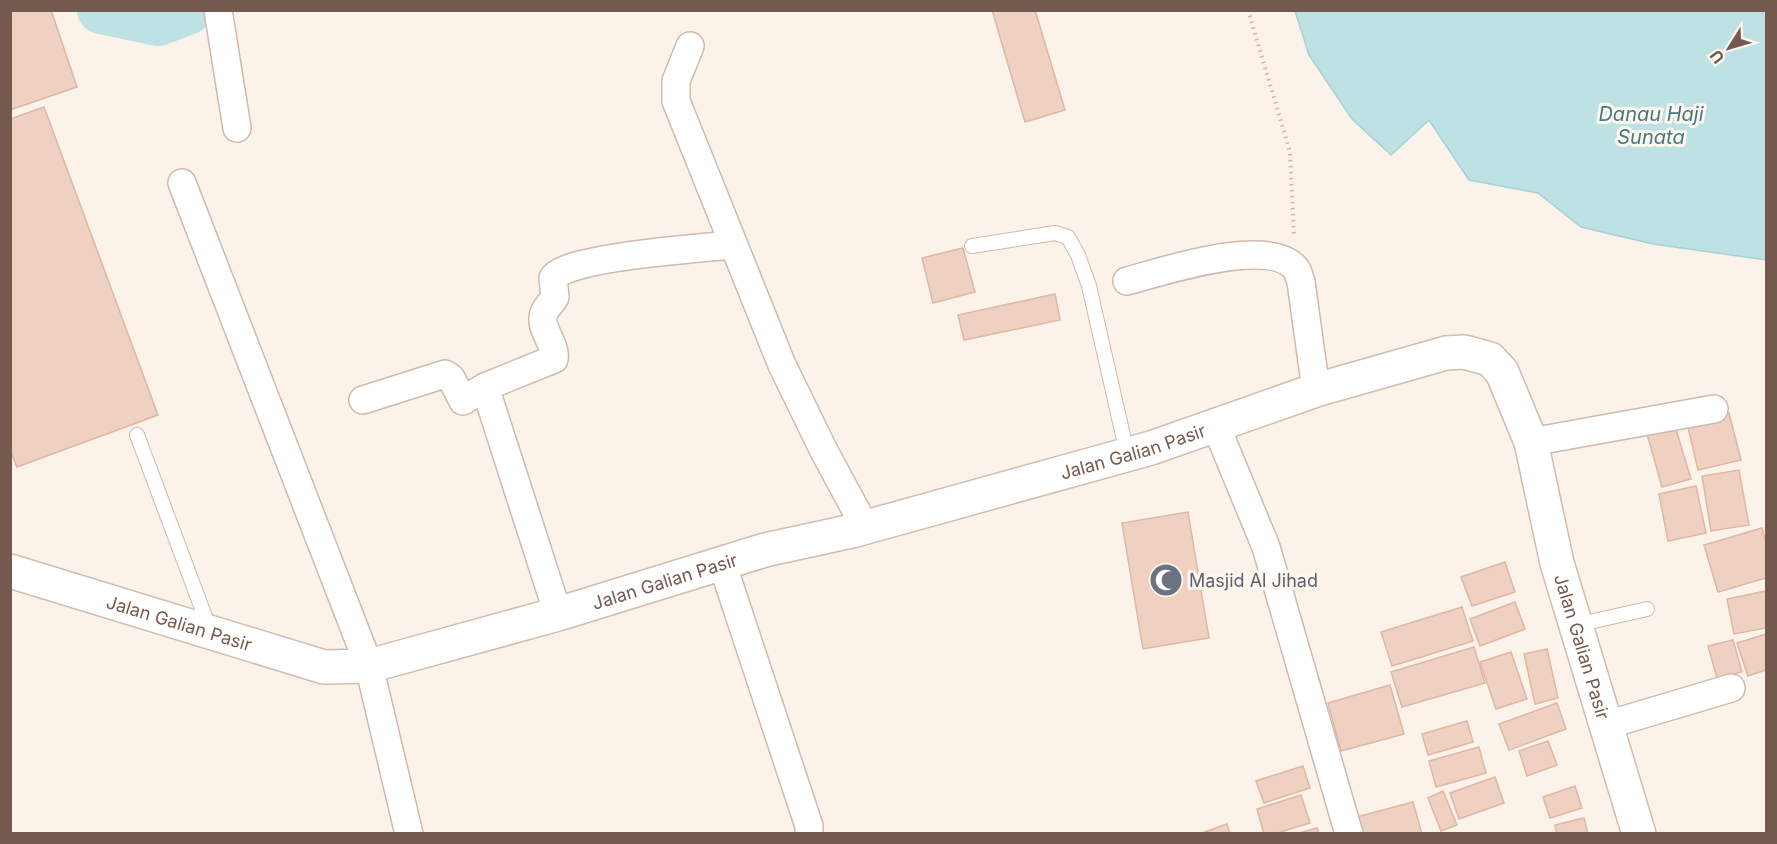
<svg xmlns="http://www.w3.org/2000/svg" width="1777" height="844" font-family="Inter,sans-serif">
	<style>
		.water { fill: #bee2e4; stroke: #a5d2d5; stroke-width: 1.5 }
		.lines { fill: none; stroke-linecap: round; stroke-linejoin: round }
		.river { stroke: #bee2e4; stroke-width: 48 }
		.building { fill: #efd1c2; stroke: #e0b6a4; stroke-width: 1.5 }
		.lane-casing { stroke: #cdbab0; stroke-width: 16 }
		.street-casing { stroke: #cdbab0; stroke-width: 30 }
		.secondary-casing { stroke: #d1bcb0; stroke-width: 36 }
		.path { stroke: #d4b4a5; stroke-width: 4; stroke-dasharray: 1.5 4.5; stroke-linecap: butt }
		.lane { stroke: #fff; stroke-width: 14 }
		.street { stroke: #fff; stroke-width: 27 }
		.secondary { stroke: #fff; stroke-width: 33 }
		.labels { text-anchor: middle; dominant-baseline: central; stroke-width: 6; stroke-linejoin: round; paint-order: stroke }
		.street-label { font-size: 18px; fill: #74594e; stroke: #fef7ef }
		.worship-label { font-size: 18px; fill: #5b616d; stroke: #fef7ef; text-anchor: start }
		.water-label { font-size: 20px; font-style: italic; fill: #467a7f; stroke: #fef7ef }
	</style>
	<rect width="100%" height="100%" fill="#fbf3e9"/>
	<path class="water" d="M 1295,11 L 1766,11 L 1766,260 L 1653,244 L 1581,227 L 1538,193 L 1469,180 L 1429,120 L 1391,155 L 1352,119 L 1309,55 Z"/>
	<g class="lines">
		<path class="river" d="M 101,10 L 158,22 L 189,10"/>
	</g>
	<g class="building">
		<path d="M 10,10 L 51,10 L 77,87 L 10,110 Z"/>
		<path d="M 992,10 L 1035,10 L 1065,110 L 1025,122 Z"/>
		<path d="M 44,107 L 158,415 L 17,467 L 10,450 L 10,119 Z"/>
		<path d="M 963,248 L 975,292 L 933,303 L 922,258 Z"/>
		<path d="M 1055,294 L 1060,320 L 964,340 L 958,315 Z"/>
		<path d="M 1729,413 L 1741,460 L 1698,470 L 1687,423 Z"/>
		<path d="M 1675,426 L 1691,479 L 1662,487 L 1647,434 Z"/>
		<path d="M 1739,470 L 1749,525 L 1711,531 L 1702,476 Z"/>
		<path d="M 1696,486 L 1706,533 L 1668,541 L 1659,494 Z"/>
		<path d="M 1188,512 L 1209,638 L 1143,649 L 1122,523 Z"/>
		<path d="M 1762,528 L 1766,543 L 1766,578 L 1718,592 L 1704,545 Z"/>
		<path d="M 1505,562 L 1515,592 L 1472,606 L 1461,577 Z"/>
		<path d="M 1766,591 L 1766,628 L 1734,634 L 1727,599 Z"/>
		<path d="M 1515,602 L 1525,629 L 1480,646 L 1470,619 Z"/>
		<path d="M 1462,607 L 1473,641 L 1392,666 L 1381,632 Z"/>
		<path d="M 1766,634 L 1766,670 L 1748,676 L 1737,643 Z"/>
		<path d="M 1733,640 L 1742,672 L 1717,678 L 1708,646 Z"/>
		<path d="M 1474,647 L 1485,683 L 1402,707 L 1391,672 Z"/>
		<path d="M 1547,649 L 1558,698 L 1535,704 L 1524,654 Z"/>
		<path d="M 1511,652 L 1527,699 L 1496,709 L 1480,662 Z"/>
		<path d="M 1390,685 L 1404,734 L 1341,751 L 1328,703 Z"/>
		<path d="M 1557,703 L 1566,729 L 1509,750 L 1499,724 Z"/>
		<path d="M 1467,721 L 1473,742 L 1428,755 L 1422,734 Z"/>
		<path d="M 1548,741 L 1557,765 L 1527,776 L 1519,751 Z"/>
		<path d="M 1479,747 L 1486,773 L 1436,787 L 1429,761 Z"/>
		<path d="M 1303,766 L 1310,788 L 1264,803 L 1256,781 Z"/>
		<path d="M 1495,777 L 1504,803 L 1459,819 L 1450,793 Z"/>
		<path d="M 1575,786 L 1582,808 L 1550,818 L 1543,797 Z"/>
		<path d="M 1443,791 L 1457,825 L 1441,831 L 1428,798 Z"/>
		<path d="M 1301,795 L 1310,823 L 1274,834 L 1264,834 L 1257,809 Z"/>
		<path d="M 1413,802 L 1422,834 L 1353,834 L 1349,819 Z"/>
		<path d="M 1584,818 L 1588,834 L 1557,834 L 1555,825 Z"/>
		<path d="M 1227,824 L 1230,834 L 1199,834 Z"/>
		<path d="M 1317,828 L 1319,834 L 1295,834 Z"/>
	</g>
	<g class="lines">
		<defs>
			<g id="lane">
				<path d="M 972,246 L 1055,233 L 1068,237 L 1078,255 L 1089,286 L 1127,453"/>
				<path d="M 137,435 L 210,630"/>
				<path d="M 1576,625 L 1647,609"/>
			</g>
			<g id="street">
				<path d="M 218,10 L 237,128"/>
				<path d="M 690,46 L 676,81 L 676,101 L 782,365 L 824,451 L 865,527"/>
				<path d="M 182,183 L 369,666 L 409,834"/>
				<path d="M 1127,281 C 1161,272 1271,235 1296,269 C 1299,272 1299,278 1301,282 L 1316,390"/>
				<path d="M 363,400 L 445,374 L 451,378 L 463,401 L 485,387"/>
				<path d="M 1216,426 L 1266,547 L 1349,834"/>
				<path d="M 1531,442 L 1714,409"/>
				<path d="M 722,563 L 809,826 L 809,834"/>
				<path d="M 558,614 L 485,387 L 554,359 C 557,344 538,328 544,313 C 546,307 552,303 555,297 L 553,278 C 565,257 704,248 733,245"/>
				<path d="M 1607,725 L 1731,688"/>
			</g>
			<g id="secondary">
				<path id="s1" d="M 10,571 L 324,667 L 369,666 L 558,614 L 765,550 L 852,531 L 1151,448 L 1316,390 L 1446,353 L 1464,352 L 1490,359 L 1502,372 L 1531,442 L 1557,563 L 1639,834"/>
			</g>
		</defs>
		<use href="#lane" class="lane-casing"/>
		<use href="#street" class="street-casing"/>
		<use href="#secondary" class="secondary-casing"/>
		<path class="path" d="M 1248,10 L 1290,152 L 1294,235"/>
		<use href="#lane" class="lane"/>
		<use href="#street" class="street"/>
		<use href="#secondary" class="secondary"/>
	</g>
	<defs>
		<symbol id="mosque-disc" viewBox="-11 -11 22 22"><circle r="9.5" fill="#6b7280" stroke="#fef7ef"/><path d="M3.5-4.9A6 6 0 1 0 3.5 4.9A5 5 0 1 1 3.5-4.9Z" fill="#fff"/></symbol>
	</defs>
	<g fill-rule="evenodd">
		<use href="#mosque-disc" x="1147" y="561" width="38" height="38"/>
	</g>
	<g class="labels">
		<g class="street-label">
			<text stroke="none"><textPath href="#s1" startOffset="1167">Jalan Galian Pasir</textPath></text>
			<text stroke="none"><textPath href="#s1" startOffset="681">Jalan Galian Pasir</textPath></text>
			<text stroke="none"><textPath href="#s1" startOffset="177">Jalan Galian Pasir</textPath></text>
			<text stroke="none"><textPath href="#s1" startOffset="1845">Jalan Galian Pasir</textPath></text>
		</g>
		<g class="worship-label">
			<text x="1189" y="580">Masjid Al Jihad</text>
		</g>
		<g class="water-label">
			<text x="1651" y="114">Danau Haji<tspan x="1651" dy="23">Sunata</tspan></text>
		</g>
	</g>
	<rect width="1777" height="844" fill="none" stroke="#74594e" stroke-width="24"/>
	<g transform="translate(1729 48) rotate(233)" stroke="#fef7ef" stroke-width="4.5" paint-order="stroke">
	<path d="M0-4.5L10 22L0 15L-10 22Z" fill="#74594e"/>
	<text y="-9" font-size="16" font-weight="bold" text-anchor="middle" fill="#74594e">U</text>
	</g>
</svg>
